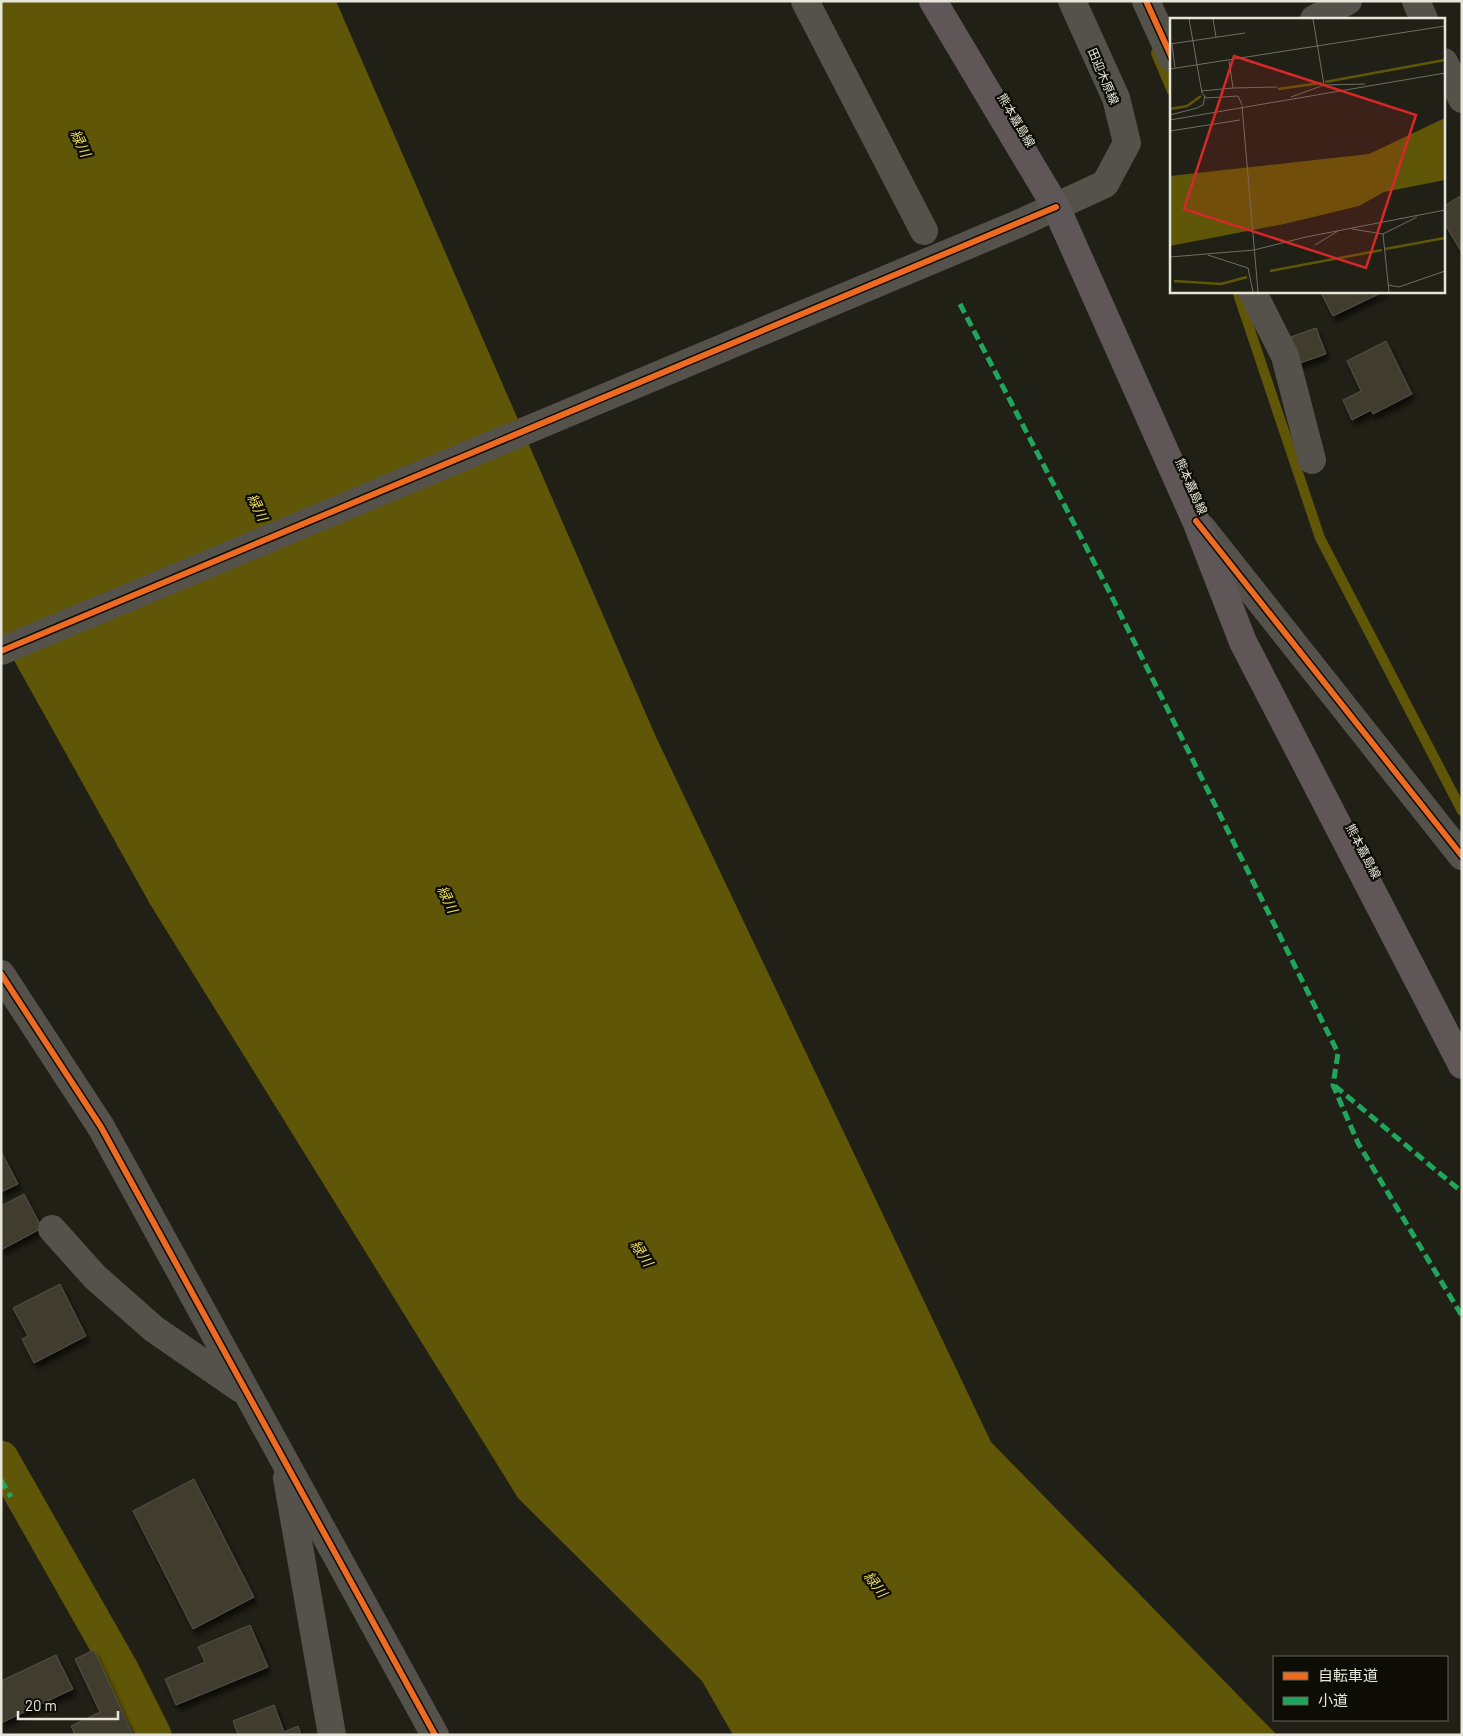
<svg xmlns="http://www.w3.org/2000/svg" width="1463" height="1736" font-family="Barlow,'Noto Sans JP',sans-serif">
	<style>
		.water { fill: #605607 }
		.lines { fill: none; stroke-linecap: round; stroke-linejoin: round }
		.stream { stroke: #605607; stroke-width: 10 }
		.canal { stroke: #605607; stroke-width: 35 }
		.building { fill: #3f3d2f; stroke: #54534a; filter: url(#shadow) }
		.street { stroke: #54524a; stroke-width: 28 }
		.secondary { stroke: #54524a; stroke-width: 28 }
		.primary { stroke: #5f5657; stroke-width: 28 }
		.quiet { stroke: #20a55d; stroke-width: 5; stroke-dasharray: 10 5; stroke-linecap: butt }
		.cycleway-casing { stroke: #0e0d05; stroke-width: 9 }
		.cycleway { stroke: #ed6a23; stroke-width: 6 }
		.labels { text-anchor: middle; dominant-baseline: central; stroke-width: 4.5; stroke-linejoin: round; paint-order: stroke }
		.street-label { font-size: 12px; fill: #e7e6da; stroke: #0e0d05 }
		.water-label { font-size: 14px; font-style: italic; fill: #ebda57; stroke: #0e0d05 }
		.inset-river { fill: none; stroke: #605607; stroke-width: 2.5 }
		.inset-road { fill: none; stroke: #706f64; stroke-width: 1 }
		.view { fill: #d62828; fill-opacity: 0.15; stroke: #d62828; stroke-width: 2.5 }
		.inset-edge { fill: none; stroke: #e7e6da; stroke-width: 2.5 }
	</style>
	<defs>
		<filter id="shadow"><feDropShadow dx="3" dy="5.5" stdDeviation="2.5" flood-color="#0009"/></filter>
	</defs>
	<rect width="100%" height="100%" fill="#212016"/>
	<path class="water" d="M 1,1 L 336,1 L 656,737 L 991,1442 L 1277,1735 L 733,1735 L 702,1681 L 518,1498 L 150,904 L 1,637 Z"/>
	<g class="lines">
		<g class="stream">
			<path d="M 1156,53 L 1172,91"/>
			<path d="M 1237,291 L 1320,538 L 1462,811"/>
		</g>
		<path class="canal" d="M 1,1458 L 122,1671 L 154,1735"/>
	</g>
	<g class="building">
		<path d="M 1462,195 L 1462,253 L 1444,223 L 1444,206 Z"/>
		<path d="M 1320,291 L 1385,291 L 1333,316 Z"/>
		<path d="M 1316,328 L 1326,354 L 1294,365 L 1285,339 Z"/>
		<path d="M 1386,341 L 1412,394 L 1373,414 L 1371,410 L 1352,420 L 1343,400 L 1361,391 L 1347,361 Z"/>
		<path d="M 1,1151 L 18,1184 L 1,1192 Z"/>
		<path d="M 24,1194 L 42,1228 L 1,1250 L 1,1206 Z"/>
		<path d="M 60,1284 L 86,1336 L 34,1363 L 22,1339 L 28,1336 L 13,1308 Z"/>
		<path d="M 194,1479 L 254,1597 L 193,1629 L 133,1511 Z"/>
		<path d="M 250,1625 L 268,1667 L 176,1705 L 165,1679 L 205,1662 L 198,1647 Z"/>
		<path d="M 94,1650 L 133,1735 L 75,1735 L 71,1726 L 100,1712 L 75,1659 Z"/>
		<path d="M 56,1655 L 73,1689 L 1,1723 L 1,1681 Z"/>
		<path d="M 274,1705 L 284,1732 L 298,1726 L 301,1735 L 238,1735 L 233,1721 Z"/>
	</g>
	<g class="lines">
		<g class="street">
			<path d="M 805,1 L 924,231"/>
			<path d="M 1146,1 L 1172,58"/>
			<path d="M 1416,1 L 1424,19"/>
			<path d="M 1314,19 L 1348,1"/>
			<path d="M 1444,62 L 1462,99"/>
			<path d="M 1252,291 L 1285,356 L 1312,460"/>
			<path d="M 1202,528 L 1462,856"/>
			<path d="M 1,974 L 101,1127 L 435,1735"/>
			<path d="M 52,1229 L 95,1277 L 154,1329 L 241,1389"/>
			<path d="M 287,1478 L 332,1735"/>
		</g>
		<path class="secondary" d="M 1,651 L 1018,224 L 1105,184 L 1127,143 L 1116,98 L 1072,1"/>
		<path class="primary" d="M 933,1 L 1056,207 L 1196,521 L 1243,642 L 1462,1065"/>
		<g class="quiet">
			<path d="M 960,304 L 1110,593 L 1338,1053 L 1333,1085 L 1358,1143 L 1462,1316"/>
			<path d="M 1335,1086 L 1462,1192"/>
			<path d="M 1,1480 L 11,1497"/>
		</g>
		<defs>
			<g id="cycleway">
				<path d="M 1146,1 L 1172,58"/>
				<path d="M 1196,521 L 1462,856"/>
				<path d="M 1,651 L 1056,207"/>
				<path d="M 1,974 L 101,1127 L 435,1735"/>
			</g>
		</defs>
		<use href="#cycleway" class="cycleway-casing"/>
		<use href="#cycleway" class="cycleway"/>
	</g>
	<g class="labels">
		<g class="street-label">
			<text transform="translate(1104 76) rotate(67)">田迎木原線</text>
			<text transform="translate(1017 120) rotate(59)">熊本嘉島線</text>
			<text transform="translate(1192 486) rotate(66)">熊本嘉島線</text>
			<text transform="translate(1364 851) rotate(62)">熊本嘉島線</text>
		</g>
		<g class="water-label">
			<text transform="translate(81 143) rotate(64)">緑川</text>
			<text transform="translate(258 507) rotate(64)">緑川</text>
			<text transform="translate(448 899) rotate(64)">緑川</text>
			<text transform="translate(642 1253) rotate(57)">緑川</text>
			<text transform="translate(876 1584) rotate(53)">緑川</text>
		</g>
	</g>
	<g transform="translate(1170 18)">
		<rect width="275" height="275" fill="#212016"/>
		<path d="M 275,100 L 275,162 L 214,174 L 189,188 L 114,206 L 0,228 L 0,158 L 199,136 Z" fill="#605607"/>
		<path class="inset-river" d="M 155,64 L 275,42M 108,71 L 151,65M 0,91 L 17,88 L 31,78M 215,231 L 275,220M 100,253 L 212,232M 4,263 L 51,266 L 77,259"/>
		<path class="inset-road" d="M 19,1 L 32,75 L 36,80 L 68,78 L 72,87M 43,1 L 46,19M 143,1 L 154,67M 0,26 L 75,15M 2,26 L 5,50M 0,51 L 275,8M 63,70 L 107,69M 31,73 L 63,70 L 59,43M 121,79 L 154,67 L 195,66M 72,88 L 88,274M 0,97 L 27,90 L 33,87 L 35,78M 0,102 L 275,55M 0,113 L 70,102M 182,211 L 213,216M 145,227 L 168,213M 38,237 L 78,250 L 83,274M 0,239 L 84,232 L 136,219 L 275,192M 218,267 L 229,269 L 275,253M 219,274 L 213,216 L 247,199"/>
		<path class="view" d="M 64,38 L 246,97 L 196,250 L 14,191 Z"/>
		<rect width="275" height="275" class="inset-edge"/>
	</g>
	<rect width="1463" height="1736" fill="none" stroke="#e7e6da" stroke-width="5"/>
	<rect x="1273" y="1656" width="175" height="65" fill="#0e0d05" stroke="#65645a"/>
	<rect x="1283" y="1672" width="25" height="8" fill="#ed6a23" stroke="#65645a"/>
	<text x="1318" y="1681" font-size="15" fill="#e7e6da">自転車道</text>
	<rect x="1283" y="1697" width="25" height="8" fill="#20a55d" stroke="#65645a"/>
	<text x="1318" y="1706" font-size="15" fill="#e7e6da">小道</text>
	<path d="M18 1711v8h100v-8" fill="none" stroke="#e7e6da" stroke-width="2.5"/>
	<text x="25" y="1711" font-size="15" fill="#e7e6da" stroke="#0e0d05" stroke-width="4" paint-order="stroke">20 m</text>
</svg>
